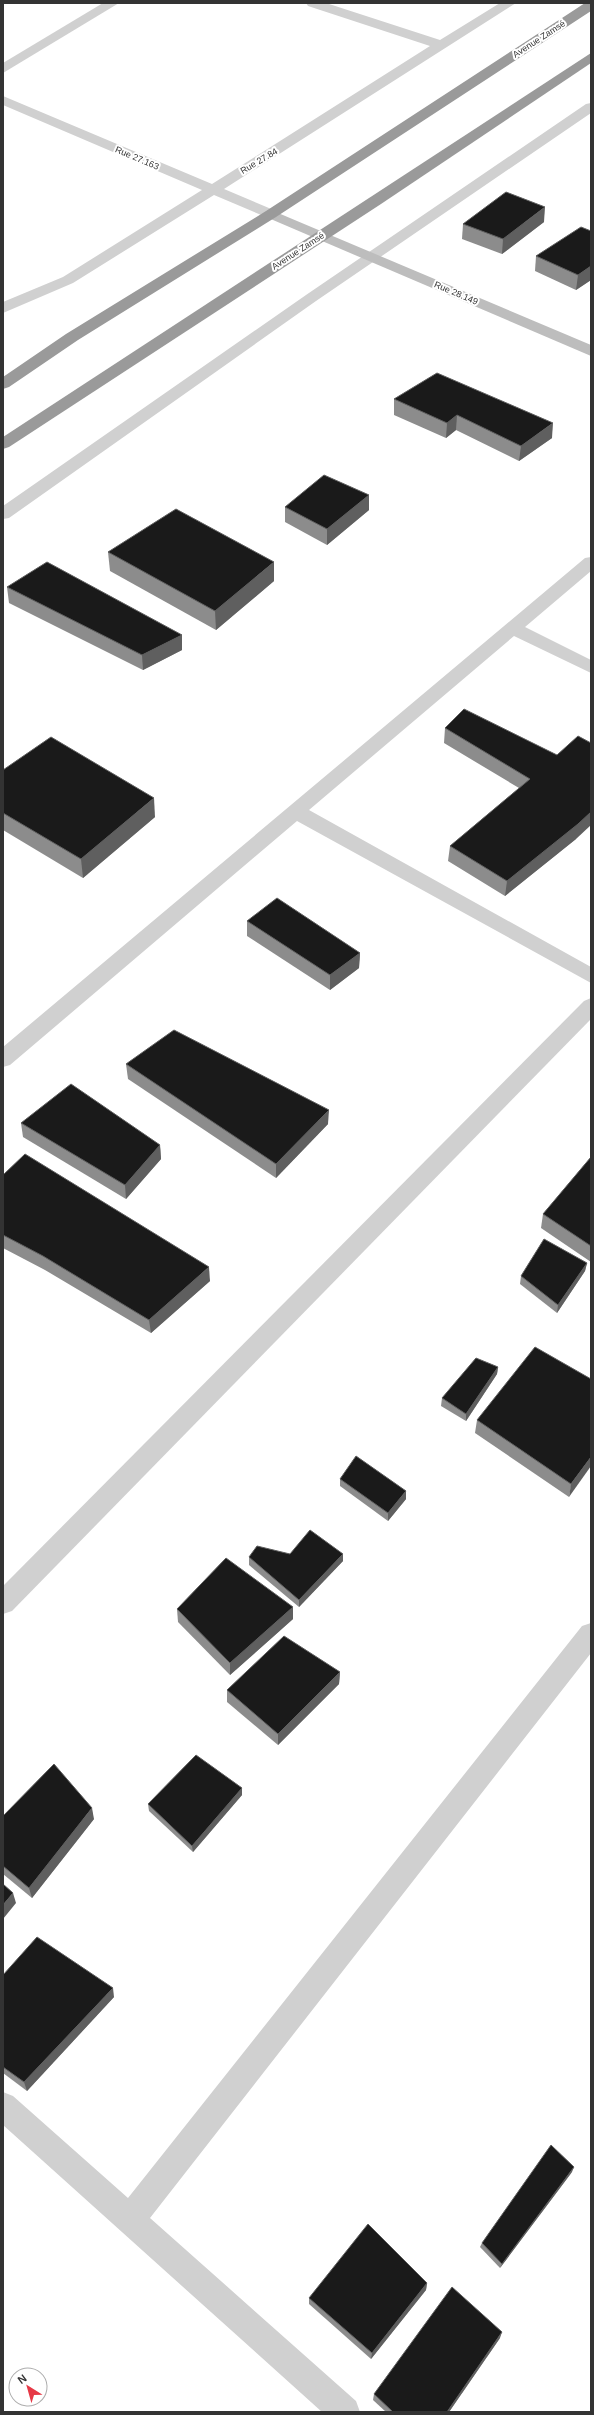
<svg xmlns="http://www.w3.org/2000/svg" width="594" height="2415" font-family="Arial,sans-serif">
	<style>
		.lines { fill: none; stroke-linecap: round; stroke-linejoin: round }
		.street { fill: #d0d0d0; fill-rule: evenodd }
		.secondary { fill: #bdbdbd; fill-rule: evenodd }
		.highway { fill: #9a9a9a; fill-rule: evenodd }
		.wall { fill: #8c8c8c }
		.shaded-wall { fill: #5f5f5f }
		.building { fill: #1a1a1a; stroke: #5f5f5f }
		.labels { text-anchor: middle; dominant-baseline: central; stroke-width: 4; stroke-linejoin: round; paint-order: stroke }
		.far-street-label { font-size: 9px; fill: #333; stroke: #fff }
	</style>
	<rect width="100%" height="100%" fill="#fff"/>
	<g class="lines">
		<g class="street">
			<path d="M 103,3 L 119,3 L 3,73 L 3,63 Z"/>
			<path d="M 306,3 L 326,3 L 440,40 L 500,3 L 516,3 L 224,189 L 276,211 L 278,214 L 276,217 L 266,217 L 214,195 L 73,283 L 3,313 L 3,302 L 63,277 L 202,190 L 3,105 L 3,96 L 212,184 L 430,46 L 308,6 Z"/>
			<path d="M 591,103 L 591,113 L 316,301 L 9,518 L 3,519 L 3,506 L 306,295 L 586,104 Z"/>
			<path d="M 591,557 L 591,571 L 525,627 L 591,660 L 591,673 L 514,636 L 309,810 L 591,967 L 591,983 L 297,821 L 10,1065 L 3,1067 L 3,1047 L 585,558 Z"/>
			<path d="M 591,998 L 591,1019 L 12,1611 L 3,1614 L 3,1586 L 584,1001 Z"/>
			<path d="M 591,1623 L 591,1653 L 150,2218 L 356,2401 L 360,2412 L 322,2412 L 3,2125 L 3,2092 L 13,2096 L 128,2198 L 582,1626 Z"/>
		</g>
		<path class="secondary" d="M 271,210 L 591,345 L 591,356 L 266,217 L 264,214 Z"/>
		<g class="highway">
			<path d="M 585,3 L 591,3 L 591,11 L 276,217 L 78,340 L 9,387 L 3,389 L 3,377 L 66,334 L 266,211 Z"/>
			<path d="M 591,53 L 591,63 L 381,204 L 9,447 L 3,449 L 3,437 Z"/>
		</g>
	</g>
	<g class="wall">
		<path d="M 544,222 L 502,254 L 462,239 L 463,224 Z"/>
		<path d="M 591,231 L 591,280 L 576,290 L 535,271 L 536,256 Z"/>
		<path d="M 394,399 L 552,438 L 519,461 L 456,430 L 446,438 L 394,415 Z"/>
		<path d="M 369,495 L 369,510 L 327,545 L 285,522 L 285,507 Z"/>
		<path d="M 108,552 L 274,581 L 216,630 L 110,571 Z"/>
		<path d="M 7,587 L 182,635 L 182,650 L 143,670 L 9,603 Z"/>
		<path d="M 445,728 L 557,755 L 576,839 L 505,896 L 448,861 L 450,846 L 519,788 L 444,743 Z"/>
		<path d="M 3,770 L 155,817 L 83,878 L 3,830 Z"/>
		<path d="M 247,921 L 360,953 L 359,968 L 330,990 L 247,936 Z"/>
		<path d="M 126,1064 L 328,1124 L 276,1178 L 128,1079 Z"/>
		<path d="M 21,1123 L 160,1145 L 161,1159 L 126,1199 L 23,1137 Z"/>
		<path d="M 591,1157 L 591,1262 L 541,1228 L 543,1214 Z"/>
		<path d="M 3,1175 L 210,1281 L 151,1333 L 45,1270 L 3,1248 Z"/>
		<path d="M 587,1263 L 585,1271 L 557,1313 L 520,1284 L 521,1276 Z"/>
		<path d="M 498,1367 L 497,1374 L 466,1421 L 441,1406 L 442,1398 Z"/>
		<path d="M 591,1379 L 569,1497 L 475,1433 L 477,1420 Z"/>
		<path d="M 340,1479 L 406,1499 L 388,1521 L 340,1486 Z"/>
		<path d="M 290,1554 L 343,1561 L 299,1607 L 249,1565 L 249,1557 Z"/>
		<path d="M 293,1607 L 293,1619 L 230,1675 L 178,1622 L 177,1609 Z"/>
		<path d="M 340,1672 L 339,1684 L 278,1745 L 227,1702 L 227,1690 Z"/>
		<path d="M 242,1788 L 242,1795 L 193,1852 L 149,1811 L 148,1804 Z"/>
		<path d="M 3,1816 L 94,1819 L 32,1898 L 3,1874 Z"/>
		<path d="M 3,1975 L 114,1997 L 27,2091 L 3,2073 Z"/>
		<path d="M 572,2172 L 500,2268 L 480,2247 L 482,2243 Z"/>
		<path d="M 427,2283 L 426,2290 L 371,2359 L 309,2304 L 309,2298 Z"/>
		<path d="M 500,2338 L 449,2412 L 386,2412 L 373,2400 L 374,2394 Z"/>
	</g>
	<g class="shaded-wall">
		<path d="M 545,207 L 544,222 L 502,254 L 503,239 Z"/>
		<path d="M 591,266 L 591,280 L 576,290 L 578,275 Z"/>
		<path d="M 457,415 L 456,430 L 446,438 L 447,423 Z"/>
		<path d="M 553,423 L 552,438 L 519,461 L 521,446 Z"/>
		<path d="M 369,495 L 369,510 L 327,545 L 327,529 Z"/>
		<path d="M 274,562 L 274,581 L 216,630 L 215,611 Z"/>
		<path d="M 182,635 L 182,650 L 143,670 L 142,655 Z"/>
		<path d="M 154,798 L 155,817 L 83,878 L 81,859 Z"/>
		<path d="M 591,812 L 591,825 L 576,839 L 505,896 L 507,881 Z"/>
		<path d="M 360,953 L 359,968 L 330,990 L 330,975 Z"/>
		<path d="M 329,1110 L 328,1124 L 276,1178 L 276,1164 Z"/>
		<path d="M 160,1145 L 161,1159 L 126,1199 L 125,1185 Z"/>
		<path d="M 587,1263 L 585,1271 L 557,1313 L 558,1305 Z"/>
		<path d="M 209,1267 L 210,1281 L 151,1333 L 149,1320 Z"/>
		<path d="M 498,1367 L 497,1374 L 466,1421 L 466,1414 Z"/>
		<path d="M 591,1457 L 591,1466 L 569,1497 L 571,1484 Z"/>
		<path d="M 406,1491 L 406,1499 L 388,1521 L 388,1513 Z"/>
		<path d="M 343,1554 L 343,1561 L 299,1607 L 299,1600 Z"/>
		<path d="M 293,1607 L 293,1619 L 230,1675 L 230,1663 Z"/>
		<path d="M 340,1672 L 339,1684 L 278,1745 L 278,1734 Z"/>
		<path d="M 242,1788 L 242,1795 L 193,1852 L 192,1846 Z"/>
		<path d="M 92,1808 L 94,1819 L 32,1898 L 29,1888 Z"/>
		<path d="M 13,1893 L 16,1903 L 3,1919 L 3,1905 Z"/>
		<path d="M 113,1988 L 114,1997 L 27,2091 L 24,2082 Z"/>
		<path d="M 574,2167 L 572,2172 L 500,2268 L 502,2264 Z"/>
		<path d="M 427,2283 L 426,2290 L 371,2359 L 372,2353 Z"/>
		<path d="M 502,2332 L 500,2338 L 449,2412 L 447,2412 Z"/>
	</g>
	<g class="building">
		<path d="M 506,192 L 545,207 L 503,239 L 463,224 Z"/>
		<path d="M 581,227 L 591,231 L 591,266 L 578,275 L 536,256 Z"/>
		<path d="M 437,373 L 553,423 L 521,446 L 457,415 L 447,423 L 394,399 Z"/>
		<path d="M 324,475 L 369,495 L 327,529 L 285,507 Z"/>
		<path d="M 176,509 L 274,562 L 215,611 L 108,552 Z"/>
		<path d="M 47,562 L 182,635 L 142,655 L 7,587 Z"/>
		<path d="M 464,709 L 557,755 L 578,736 L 591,743 L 591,812 L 578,824 L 507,881 L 450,846 L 530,779 L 445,728 Z"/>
		<path d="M 51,737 L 154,798 L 81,859 L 3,813 L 3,770 Z"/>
		<path d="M 277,898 L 360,953 L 330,975 L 247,921 Z"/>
		<path d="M 174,1030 L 329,1110 L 276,1164 L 126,1064 Z"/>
		<path d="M 71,1084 L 160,1145 L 125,1185 L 21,1123 Z"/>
		<path d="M 25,1154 L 209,1267 L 149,1320 L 43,1256 L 3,1235 L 3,1175 Z"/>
		<path d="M 591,1157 L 591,1246 L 543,1214 Z"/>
		<path d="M 544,1239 L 587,1263 L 558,1305 L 521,1276 Z"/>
		<path d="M 535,1347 L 591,1379 L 591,1457 L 571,1484 L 477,1420 Z"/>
		<path d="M 476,1358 L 498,1367 L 466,1414 L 442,1398 Z"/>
		<path d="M 356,1456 L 406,1491 L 388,1513 L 340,1479 Z"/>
		<path d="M 310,1530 L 343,1554 L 299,1600 L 249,1557 L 257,1546 L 290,1554 Z"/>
		<path d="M 226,1558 L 293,1607 L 230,1663 L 177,1609 Z"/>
		<path d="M 284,1636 L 340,1672 L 278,1734 L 227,1690 Z"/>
		<path d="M 196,1755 L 242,1788 L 192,1846 L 148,1804 Z"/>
		<path d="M 54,1764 L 92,1808 L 29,1888 L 3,1866 L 3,1816 Z"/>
		<path d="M 3,1884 L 13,1893 L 3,1905 Z"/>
		<path d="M 37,1937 L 113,1988 L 24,2082 L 3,2067 L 3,1975 Z"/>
		<path d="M 551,2145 L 574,2167 L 502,2264 L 482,2243 Z"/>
		<path d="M 368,2224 L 427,2283 L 372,2353 L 309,2298 Z"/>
		<path d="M 452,2287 L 502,2332 L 447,2412 L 393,2412 L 374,2394 Z"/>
	</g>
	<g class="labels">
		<g class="far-street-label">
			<text transform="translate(539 39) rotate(-33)">Avenue Zamsé</text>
			<text transform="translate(137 158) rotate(23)">Rue 27.163</text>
			<text transform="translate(259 161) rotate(-31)">Rue 27.84</text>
			<text transform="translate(298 251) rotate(-33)">Avenue Zamsé</text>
			<text transform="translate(456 293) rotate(23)">Rue 28.149</text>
		</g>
	</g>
	<rect width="594" height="2415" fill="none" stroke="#333333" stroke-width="8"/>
	<g transform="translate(28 2387) rotate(323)"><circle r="19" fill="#ffffff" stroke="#adadad"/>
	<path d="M0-3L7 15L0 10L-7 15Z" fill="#e63946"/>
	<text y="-6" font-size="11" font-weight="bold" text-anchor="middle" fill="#333333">N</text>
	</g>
</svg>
